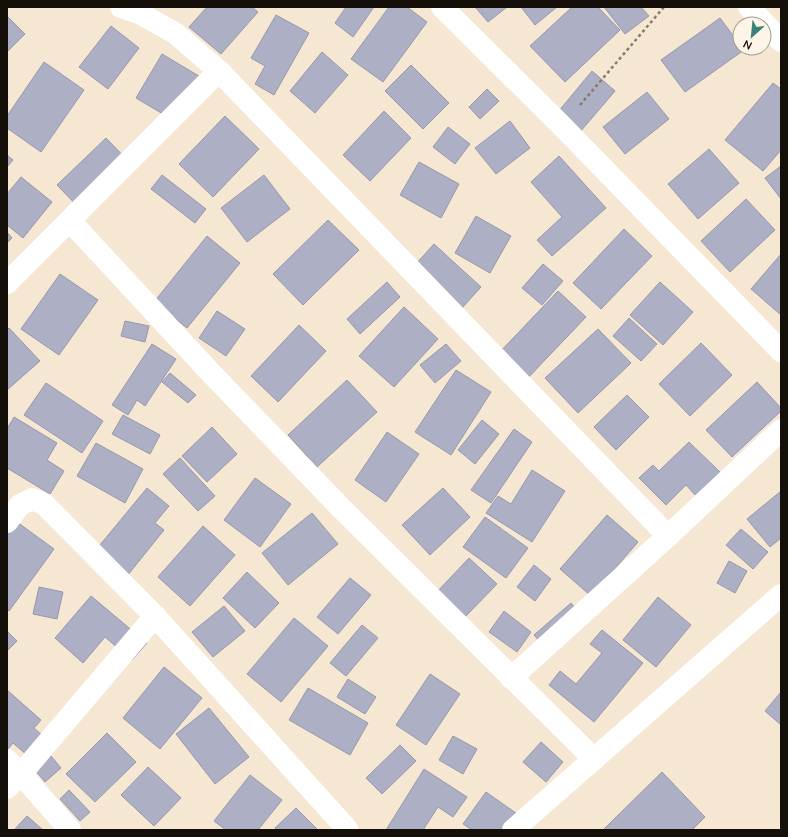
<svg xmlns="http://www.w3.org/2000/svg" width="788" height="837" font-family="'Nunito Sans',sans-serif">
	<style>
		.building { fill: #adafc4; stroke: #9798ad }
		.lines { fill: none; stroke-linecap: round; stroke-linejoin: round }
		.path { stroke: #847b6d; stroke-width: 2.5; stroke-dasharray: 3 3; stroke-linecap: butt }
		.minor { stroke: #fff; stroke-width: 22 }
	</style>
	<rect width="100%" height="100%" fill="#f6e7d3"/>
	<g class="building">
		<path d="M 207,7 L 252,7 L 258,12 L 221,54 L 189,27 Z"/>
		<path d="M 346,7 L 374,7 L 353,37 L 335,23 Z"/>
		<path d="M 389,7 L 407,7 L 427,22 L 383,82 L 351,59 Z"/>
		<path d="M 475,7 L 507,7 L 488,22 Z"/>
		<path d="M 521,7 L 557,7 L 535,25 Z"/>
		<path d="M 572,7 L 598,7 L 620,30 L 565,82 L 530,46 Z"/>
		<path d="M 604,7 L 641,7 L 649,16 L 625,34 Z"/>
		<path d="M 276,15 L 309,33 L 274,95 L 255,84 L 265,66 L 251,58 Z"/>
		<path d="M 7,16 L 25,34 L 7,52 Z"/>
		<path d="M 720,18 L 740,45 L 740,48 L 742,48 L 744,50 L 685,92 L 661,60 Z"/>
		<path d="M 111,26 L 139,48 L 108,89 L 79,67 Z"/>
		<path d="M 322,52 L 348,75 L 315,113 L 290,91 Z"/>
		<path d="M 162,54 L 204,79 L 178,123 L 136,98 Z"/>
		<path d="M 44,62 L 84,90 L 41,152 L 7,128 L 7,116 Z"/>
		<path d="M 411,65 L 449,103 L 423,129 L 385,91 Z"/>
		<path d="M 592,71 L 615,91 L 580,132 L 558,112 Z"/>
		<path d="M 773,83 L 781,89 L 781,150 L 763,171 L 725,140 Z"/>
		<path d="M 487,89 L 499,101 L 480,119 L 469,107 Z"/>
		<path d="M 647,92 L 669,119 L 625,154 L 603,127 Z"/>
		<path d="M 384,111 L 411,138 L 370,181 L 343,155 Z"/>
		<path d="M 225,116 L 259,149 L 213,197 L 179,164 Z"/>
		<path d="M 510,121 L 530,148 L 496,174 L 475,148 Z"/>
		<path d="M 448,127 L 470,144 L 455,164 L 433,147 Z"/>
		<path d="M 106,138 L 132,165 L 83,212 L 57,185 Z"/>
		<path d="M 709,149 L 739,183 L 698,219 L 668,184 Z"/>
		<path d="M 7,155 L 13,160 L 7,167 Z"/>
		<path d="M 559,156 L 606,208 L 552,256 L 537,240 L 562,217 L 531,182 Z"/>
		<path d="M 419,162 L 459,184 L 441,218 L 400,195 Z"/>
		<path d="M 781,166 L 781,199 L 765,178 Z"/>
		<path d="M 162,175 L 206,209 L 195,223 L 151,189 Z"/>
		<path d="M 264,175 L 290,209 L 247,242 L 221,208 Z"/>
		<path d="M 21,177 L 52,202 L 23,238 L 7,225 L 7,194 Z"/>
		<path d="M 746,199 L 775,230 L 730,272 L 701,241 Z"/>
		<path d="M 476,216 L 511,236 L 490,273 L 455,253 Z"/>
		<path d="M 328,220 L 359,250 L 303,305 L 273,274 Z"/>
		<path d="M 624,229 L 652,256 L 601,309 L 573,283 Z"/>
		<path d="M 7,232 L 12,238 L 7,243 Z"/>
		<path d="M 207,236 L 240,263 L 187,328 L 154,302 Z"/>
		<path d="M 434,244 L 481,287 L 462,308 L 415,265 Z"/>
		<path d="M 781,254 L 781,315 L 751,289 Z"/>
		<path d="M 543,264 L 563,281 L 542,305 L 522,288 Z"/>
		<path d="M 60,274 L 98,300 L 59,355 L 21,329 Z"/>
		<path d="M 387,282 L 400,297 L 360,334 L 347,319 Z"/>
		<path d="M 660,282 L 693,312 L 663,345 L 630,315 Z"/>
		<path d="M 558,291 L 586,317 L 525,381 L 497,355 Z"/>
		<path d="M 404,307 L 438,339 L 394,387 L 359,356 Z"/>
		<path d="M 217,311 L 245,329 L 226,356 L 199,338 Z"/>
		<path d="M 629,318 L 657,344 L 641,361 L 613,336 Z"/>
		<path d="M 125,321 L 149,326 L 145,342 L 121,336 Z"/>
		<path d="M 299,325 L 326,351 L 278,402 L 251,376 Z"/>
		<path d="M 9,328 L 40,361 L 7,390 L 7,330 Z"/>
		<path d="M 598,329 L 631,363 L 578,413 L 545,378 Z"/>
		<path d="M 701,343 L 732,375 L 690,416 L 659,384 Z"/>
		<path d="M 152,344 L 176,359 L 145,406 L 137,400 L 128,415 L 112,405 Z"/>
		<path d="M 446,344 L 461,361 L 435,383 L 420,365 Z"/>
		<path d="M 456,370 L 491,392 L 451,455 L 415,432 Z"/>
		<path d="M 170,373 L 196,395 L 188,403 L 162,382 Z"/>
		<path d="M 347,380 L 377,412 L 317,467 L 288,435 Z"/>
		<path d="M 757,382 L 781,408 L 781,411 L 732,457 L 706,430 Z"/>
		<path d="M 46,383 L 103,421 L 82,453 L 24,415 Z"/>
		<path d="M 627,395 L 649,417 L 616,450 L 594,427 Z"/>
		<path d="M 123,415 L 160,435 L 150,454 L 112,434 Z"/>
		<path d="M 14,417 L 57,443 L 47,460 L 64,471 L 50,494 L 7,468 L 7,429 Z"/>
		<path d="M 482,420 L 499,434 L 475,464 L 458,450 Z"/>
		<path d="M 212,427 L 237,454 L 207,482 L 182,456 Z"/>
		<path d="M 514,429 L 532,442 L 491,503 L 471,490 Z"/>
		<path d="M 387,432 L 419,454 L 386,502 L 355,480 Z"/>
		<path d="M 689,442 L 721,473 L 697,497 L 686,485 L 666,505 L 639,478 L 653,465 L 659,471 Z"/>
		<path d="M 96,443 L 143,469 L 125,503 L 77,476 Z"/>
		<path d="M 180,458 L 215,496 L 198,511 L 163,474 Z"/>
		<path d="M 532,470 L 565,491 L 532,542 L 486,513 L 498,496 L 511,504 Z"/>
		<path d="M 255,478 L 291,504 L 260,547 L 224,520 Z"/>
		<path d="M 147,488 L 169,506 L 155,523 L 164,530 L 127,576 L 95,551 Z"/>
		<path d="M 443,488 L 470,517 L 430,555 L 402,525 Z"/>
		<path d="M 781,491 L 781,538 L 770,547 L 747,519 Z"/>
		<path d="M 312,513 L 338,544 L 288,585 L 262,553 Z"/>
		<path d="M 607,515 L 638,542 L 591,596 L 560,569 Z"/>
		<path d="M 485,517 L 528,548 L 506,578 L 463,547 Z"/>
		<path d="M 17,522 L 54,549 L 9,611 L 7,609 L 7,535 Z"/>
		<path d="M 203,526 L 235,555 L 190,606 L 158,577 Z"/>
		<path d="M 741,529 L 768,552 L 753,569 L 726,545 Z"/>
		<path d="M 469,558 L 497,584 L 462,620 L 435,594 Z"/>
		<path d="M 729,561 L 747,571 L 735,593 L 717,583 Z"/>
		<path d="M 534,565 L 551,579 L 535,601 L 517,587 Z"/>
		<path d="M 247,572 L 279,603 L 255,628 L 223,598 Z"/>
		<path d="M 350,578 L 371,595 L 338,634 L 317,617 Z"/>
		<path d="M 39,587 L 63,592 L 57,619 L 33,614 Z"/>
		<path d="M 91,596 L 147,643 L 132,660 L 105,637 L 83,663 L 55,638 Z"/>
		<path d="M 658,597 L 691,625 L 656,667 L 623,640 Z"/>
		<path d="M 571,603 L 587,621 L 549,652 L 534,635 Z"/>
		<path d="M 224,606 L 245,631 L 213,657 L 192,632 Z"/>
		<path d="M 504,611 L 531,632 L 517,652 L 489,632 Z"/>
		<path d="M 294,618 L 328,646 L 281,702 L 247,674 Z"/>
		<path d="M 362,625 L 378,638 L 346,676 L 330,663 Z"/>
		<path d="M 602,630 L 643,663 L 594,722 L 549,685 L 560,671 L 576,684 L 602,653 L 590,644 Z"/>
		<path d="M 7,631 L 17,641 L 7,651 Z"/>
		<path d="M 164,667 L 202,698 L 160,749 L 123,718 Z"/>
		<path d="M 430,674 L 460,694 L 426,745 L 396,725 Z"/>
		<path d="M 348,679 L 376,697 L 365,714 L 337,697 Z"/>
		<path d="M 308,688 L 368,723 L 350,755 L 289,720 Z"/>
		<path d="M 7,690 L 41,720 L 34,728 L 44,737 L 28,756 L 13,743 L 7,750 Z"/>
		<path d="M 781,692 L 781,725 L 765,711 Z"/>
		<path d="M 209,708 L 249,757 L 215,784 L 176,734 Z"/>
		<path d="M 107,733 L 136,762 L 95,802 L 66,774 Z"/>
		<path d="M 453,736 L 477,749 L 463,774 L 439,760 Z"/>
		<path d="M 541,742 L 563,762 L 546,782 L 523,762 Z"/>
		<path d="M 400,745 L 416,761 L 382,794 L 366,778 Z"/>
		<path d="M 51,756 L 61,768 L 45,782 L 35,770 Z"/>
		<path d="M 148,767 L 181,798 L 154,826 L 121,795 Z"/>
		<path d="M 424,769 L 467,797 L 453,817 L 438,807 L 423,830 L 386,830 Z"/>
		<path d="M 662,772 L 705,817 L 692,830 L 603,830 Z"/>
		<path d="M 250,775 L 282,800 L 258,830 L 226,830 L 214,821 Z"/>
		<path d="M 69,790 L 90,812 L 80,821 L 60,799 Z"/>
		<path d="M 486,792 L 520,816 L 509,830 L 472,830 L 463,824 Z"/>
		<path d="M 296,808 L 318,830 L 277,830 L 275,828 Z"/>
		<path d="M 27,816 L 43,830 L 14,830 Z"/>
	</g>
	<g class="lines">
		<path class="path" d="M 580,105 L 664,7"/>
		<g class="minor">
			<path d="M 121,7 L 139,13 L 175,33 L 219,71 L 668,536"/>
			<path d="M 442,7 L 562,126 L 781,351"/>
			<path d="M 749,7 L 781,41"/>
			<path d="M 70,221 L 210,372 L 341,508 L 594,759"/>
			<path d="M 7,283 L 219,71"/>
			<path d="M 7,522 L 20,505 L 32,499 L 44,504 L 155,616 L 348,830"/>
			<path d="M 511,678 L 668,536 L 781,430"/>
			<path d="M 7,760 L 21,774 L 70,830"/>
			<path d="M 7,788 L 21,774 L 155,616"/>
			<path d="M 513,830 L 781,595"/>
		</g>
	</g>
	<rect width="788" height="837" fill="none" stroke="#141009" stroke-width="16"/>
	<g transform="translate(752 36) rotate(207)"><circle r="19" fill="#fef5e9" stroke="#a0998f"/>
	<path d="M0-3L7 15L0 10L-7 15Z" fill="#3a817a"/>
	<text y="-6" font-size="11" font-weight="bold" text-anchor="middle" fill="#141009">N</text>
	</g>
</svg>
